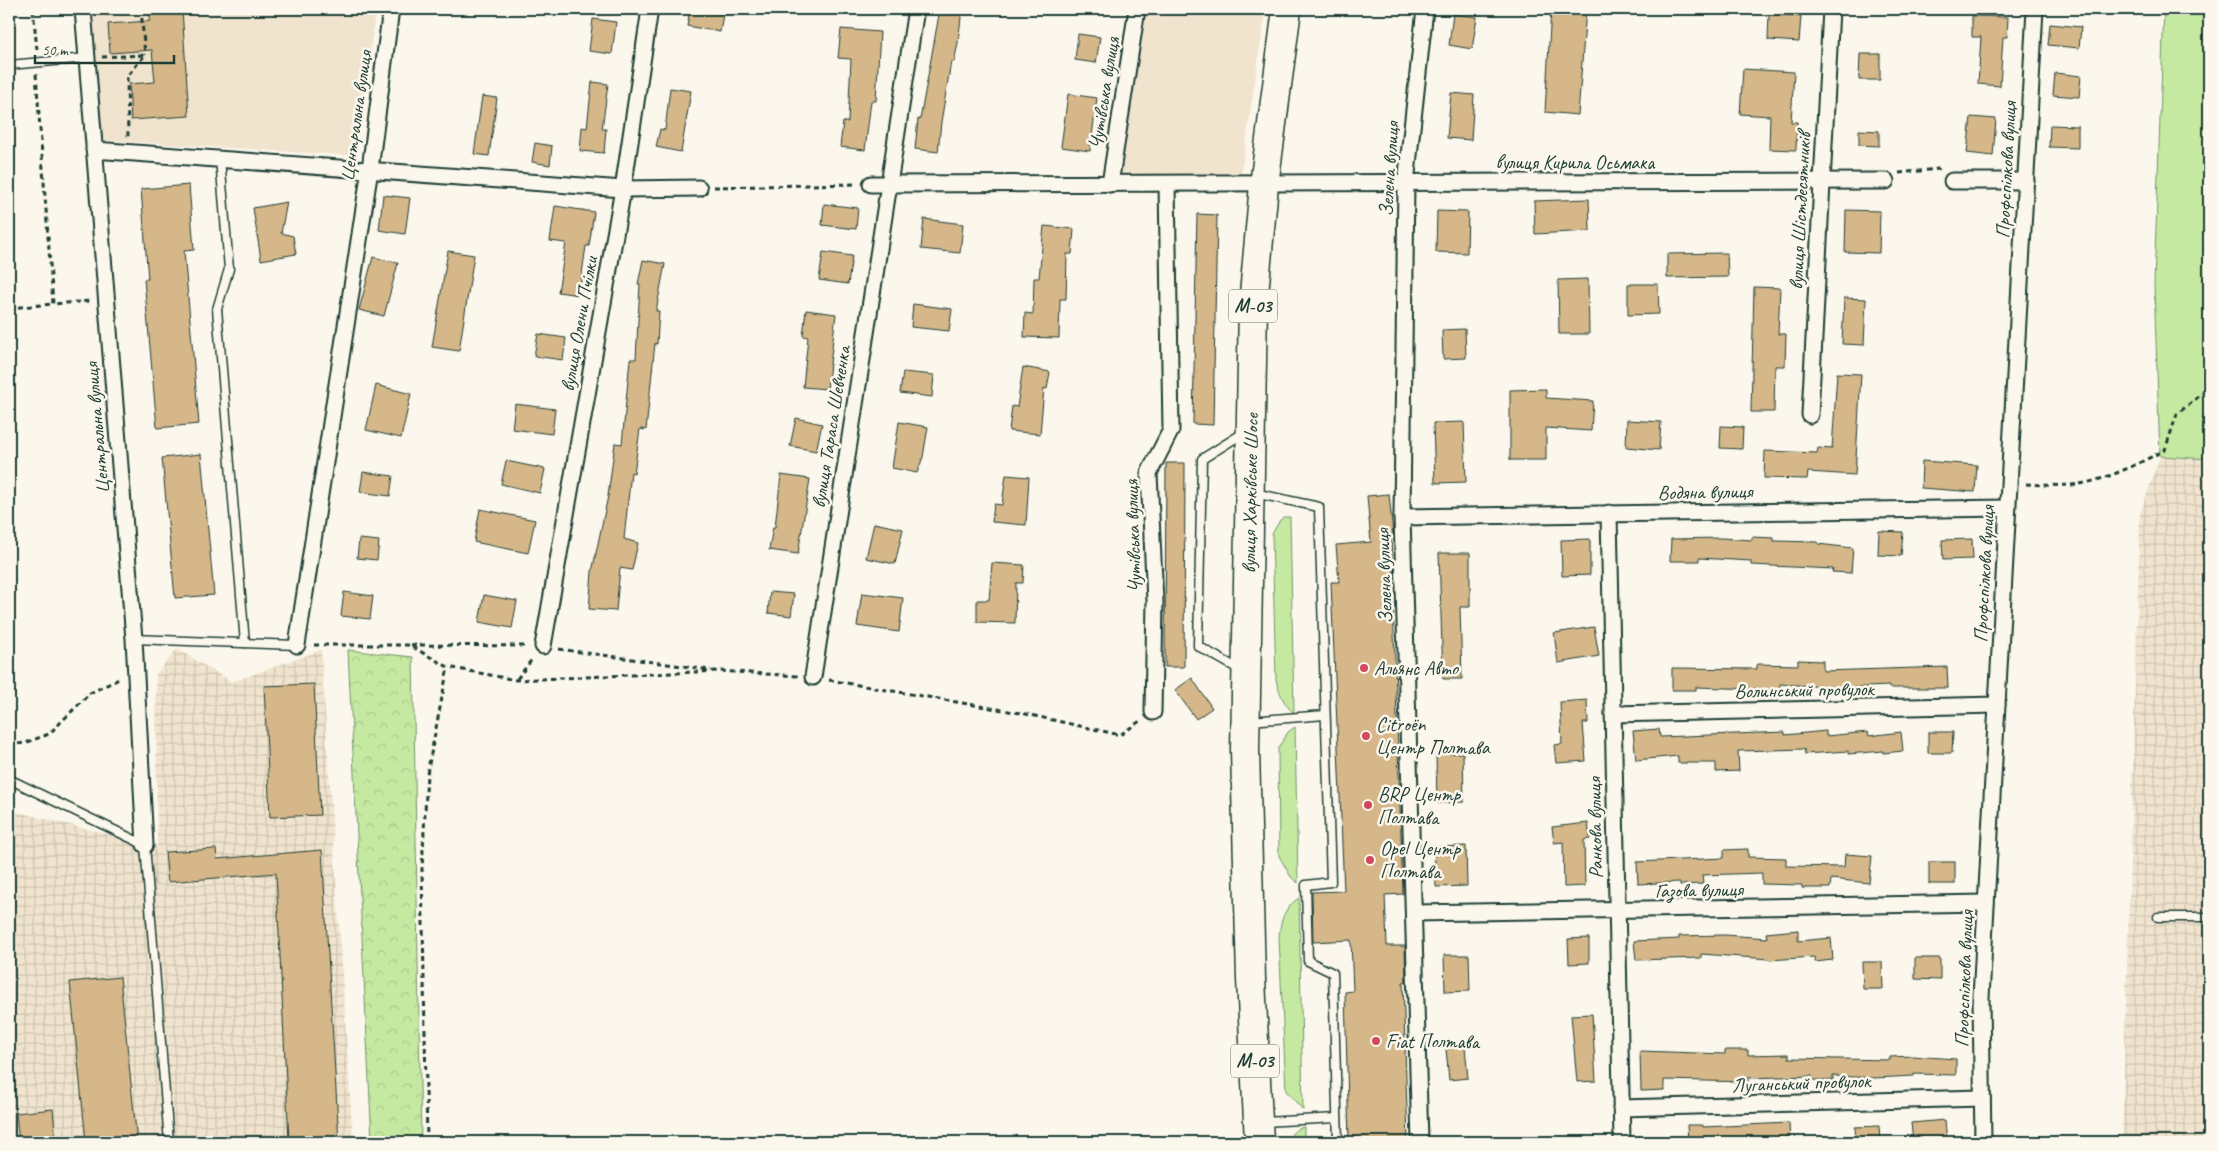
<svg xmlns="http://www.w3.org/2000/svg" width="2218" height="1151" font-family="Caveat,sans-serif">
	<style>
		.built { fill: #f0e4ce }
		.industrial { fill: url(#industrial-grid) }
		.green { fill: #c6e9a2; stroke: #72936b }
		.forest { fill: url(#forest-crowns); stroke: #72936b }
		.building { fill: #d5b789; stroke: #1f3d34 }
		.lines { fill: none; stroke-linecap: round; stroke-linejoin: round }
		.lane-casing { stroke: #1f3d34; stroke-width: 11 }
		.street-casing { stroke: #1f3d34; stroke-width: 19 }
		.highway-casing { stroke: #1f3d34; stroke-width: 31 }
		.path { stroke: #1f3d34; stroke-width: 3; stroke-dasharray: 5 4; stroke-linecap: butt }
		.lane { stroke: #fbf7ec; stroke-width: 8 }
		.street { stroke: #fbf7ec; stroke-width: 15 }
		.highway { stroke: #fbf7ec; stroke-width: 28 }
		.poi-dot { fill: #d1495b; stroke: #fbf7ec; stroke-width: 2 }
		.labels { text-anchor: middle; dominant-baseline: central; stroke-width: 5; stroke-linejoin: round; paint-order: stroke }
		.shield { fill: #fbf7ec; stroke: #61756b; stroke-width: 1 }
		.shield-label { font-size: 19px; font-weight: bold; fill: #1f3d34 }
		.street-label { font-size: 20px; fill: #1f3d34; stroke: #fbf7ec }
		.poi-label { font-size: 20px; fill: #1f3d34; stroke: #fbf7ec; text-anchor: start }
	</style>
	<defs>
		<pattern id="industrial-grid" width="8" height="8" patternUnits="userSpaceOnUse" patternTransform="scale(1.25)"><rect width="8" height="8" fill="#f0e4ce"/><path d="M0 4h8M4 0v8" fill="none" stroke="#cdc4b2"/></pattern>
		<pattern id="forest-crowns" width="20" height="18" patternUnits="userSpaceOnUse" patternTransform="scale(1.25)"><rect width="20" height="18" fill="#c6e9a2"/><path d="M2 6a3 3 0 1 1 6 0M12 15a3 3 0 1 1 6 0" fill="none" stroke="#aac98c"/></pattern>
	</defs>
	<rect width="100%" height="100%" fill="#fbf7ec"/>
	<filter id="ink" filterUnits="userSpaceOnUse"><feTurbulence type="fractalNoise" baseFrequency=".02" numOctaves="2"/><feDisplacementMap in="SourceGraphic" scale="10" xChannelSelector="R" yChannelSelector="G"/><feConvolveMatrix kernelMatrix="1 2 1 2 8 2 1 2 1" color-interpolation-filters="sRGB"/></filter>
	<g filter="url(#ink)">
		<g class="built">
			<path d="M 93,9 L 376,9 L 355,156 L 102,140 Z"/>
			<path d="M 1143,9 L 1266,9 L 1240,180 L 1116,175 Z"/>
		</g>
		<g class="industrial">
			<path d="M 2160,456 L 2209,459 L 2209,1142 L 2122,1142 L 2140,514 Z"/>
			<path d="M 177,649 L 232,682 L 321,650 L 353,1142 L 9,1142 L 9,810 L 157,846 L 156,674 Z"/>
		</g>
		<g class="green">
			<path d="M 2164,9 L 2209,9 L 2209,459 L 2160,456 L 2154,284 Z"/>
			<path d="M 1284,517 L 1290,517 L 1294,713 C 1283,704 1280,693 1276,680 L 1272,534 L 1280,520 Z"/>
			<path d="M 1295,727 L 1298,883 L 1291,877 L 1279,856 L 1278,748 L 1288,732 Z"/>
			<path d="M 1299,898 L 1303,1110 L 1286,1091 L 1279,936 C 1281,919 1284,908 1299,898 Z"/>
			<path d="M 1304,1127 L 1304,1142 L 1290,1142 C 1290,1133 1295,1129 1304,1127 Z"/>
		</g>
		<path class="forest" d="M 348,650 L 413,657 L 421,1142 L 372,1142 Z"/>
		<g class="building">
			<path d="M 150,9 L 182,9 L 189,116 L 131,120 L 129,84 L 155,82 L 152,50 L 110,53 L 108,24 L 150,21 Z"/>
			<path d="M 690,9 L 724,9 L 720,32 L 687,26 Z"/>
			<path d="M 940,9 L 962,9 L 958,43 L 954,62 L 951,62 L 941,122 L 938,152 L 915,149 L 918,119 L 920,120 Z"/>
			<path d="M 1551,9 L 1586,9 L 1578,115 L 1545,112 Z"/>
			<path d="M 1453,14 L 1477,17 L 1472,49 L 1449,45 Z"/>
			<path d="M 1769,14 L 1801,16 L 1799,42 L 1768,40 Z"/>
			<path d="M 1972,16 L 2008,17 L 2007,37 L 2003,37 L 2000,86 L 1978,84 L 1981,37 L 1972,37 Z"/>
			<path d="M 593,19 L 616,22 L 612,54 L 589,51 Z"/>
			<path d="M 2050,24 L 2081,27 L 2079,48 L 2048,45 Z"/>
			<path d="M 841,29 L 880,32 L 876,101 L 871,101 L 865,150 L 840,147 L 843,122 L 848,122 L 851,59 L 838,58 Z"/>
			<path d="M 1078,34 L 1100,37 L 1096,63 L 1075,60 Z"/>
			<path d="M 1860,54 L 1880,54 L 1880,80 L 1859,80 Z"/>
			<path d="M 1743,69 L 1794,72 L 1791,122 L 1797,122 L 1796,150 L 1769,149 L 1770,116 L 1740,114 Z"/>
			<path d="M 2055,73 L 2081,76 L 2079,97 L 2053,95 Z"/>
			<path d="M 592,82 L 608,84 L 602,129 L 606,129 L 604,153 L 580,151 L 582,127 L 587,128 Z"/>
			<path d="M 670,88 L 691,91 L 681,152 L 656,147 L 660,129 L 665,130 Z"/>
			<path d="M 1451,93 L 1474,95 L 1471,140 L 1447,138 Z"/>
			<path d="M 1068,94 L 1097,98 L 1090,151 L 1061,147 Z"/>
			<path d="M 482,96 L 497,98 L 489,156 L 474,154 Z"/>
			<path d="M 1971,117 L 1996,119 L 1993,156 L 1967,153 Z"/>
			<path d="M 2050,125 L 2078,126 L 2078,148 L 2049,147 Z"/>
			<path d="M 1859,130 L 1879,131 L 1879,146 L 1859,145 Z"/>
			<path d="M 535,143 L 552,146 L 550,165 L 532,162 Z"/>
			<path d="M 189,185 L 194,250 L 184,251 L 199,424 L 157,428 L 144,279 L 148,279 L 141,189 Z"/>
			<path d="M 383,195 L 410,198 L 405,234 L 379,230 Z"/>
			<path d="M 1589,199 L 1590,231 L 1535,234 L 1534,201 Z"/>
			<path d="M 287,202 L 281,233 L 293,236 L 296,254 L 261,260 L 253,208 Z"/>
			<path d="M 824,204 L 858,208 L 856,229 L 822,225 Z"/>
			<path d="M 555,206 L 594,212 L 589,246 L 586,246 L 579,295 L 558,292 L 566,243 L 550,241 Z"/>
			<path d="M 1846,210 L 1880,211 L 1879,253 L 1845,252 Z"/>
			<path d="M 1437,211 L 1468,212 L 1467,253 L 1436,252 Z"/>
			<path d="M 1197,214 L 1217,215 L 1213,425 L 1193,424 Z"/>
			<path d="M 924,219 L 963,224 L 960,253 L 921,249 Z"/>
			<path d="M 1044,226 L 1074,229 L 1072,254 L 1067,254 L 1066,299 L 1060,299 L 1059,338 L 1024,337 L 1025,313 L 1033,314 L 1034,278 L 1039,278 Z"/>
			<path d="M 448,251 L 474,255 L 459,351 L 432,347 Z"/>
			<path d="M 823,252 L 852,256 L 848,284 L 819,280 Z"/>
			<path d="M 1727,253 L 1728,277 L 1667,278 L 1667,254 Z"/>
			<path d="M 373,257 L 398,263 L 384,316 L 359,310 Z"/>
			<path d="M 643,260 L 665,264 L 656,311 L 659,311 L 657,344 L 655,343 L 646,430 L 640,429 L 634,473 L 631,472 L 624,539 L 638,543 L 632,570 L 620,568 L 616,611 L 589,609 L 592,572 L 608,496 L 615,443 L 622,444 L 630,359 L 636,359 L 640,284 L 638,284 Z"/>
			<path d="M 1588,279 L 1589,334 L 1559,334 L 1558,280 Z"/>
			<path d="M 1628,284 L 1658,284 L 1659,314 L 1628,315 Z"/>
			<path d="M 1754,287 L 1780,288 L 1778,334 L 1786,334 L 1785,366 L 1775,366 L 1774,412 L 1751,412 Z"/>
			<path d="M 1844,298 L 1866,299 L 1864,345 L 1842,344 Z"/>
			<path d="M 913,304 L 952,309 L 949,331 L 911,327 Z"/>
			<path d="M 806,310 L 836,314 L 827,389 L 803,387 L 808,337 L 803,336 Z"/>
			<path d="M 1465,329 L 1466,358 L 1443,359 L 1442,330 Z"/>
			<path d="M 538,334 L 566,338 L 563,360 L 534,356 Z"/>
			<path d="M 1023,367 L 1050,372 L 1047,389 L 1044,388 L 1040,434 L 1009,431 L 1012,406 L 1017,407 Z"/>
			<path d="M 903,372 L 934,375 L 932,397 L 900,393 Z"/>
			<path d="M 1837,373 L 1861,374 L 1855,475 L 1808,472 L 1807,479 L 1764,478 L 1765,451 L 1817,453 L 1818,448 L 1832,449 Z"/>
			<path d="M 376,385 L 411,394 L 401,438 L 366,430 Z"/>
			<path d="M 1546,389 L 1546,398 L 1593,401 L 1591,431 L 1546,428 L 1546,460 L 1510,460 L 1510,390 Z"/>
			<path d="M 515,404 L 555,409 L 552,434 L 512,429 Z"/>
			<path d="M 796,418 L 822,424 L 816,451 L 790,446 Z"/>
			<path d="M 1627,420 L 1661,422 L 1659,450 L 1626,447 Z"/>
			<path d="M 899,422 L 928,427 L 923,457 L 917,473 L 892,468 Z"/>
			<path d="M 1464,422 L 1466,482 L 1435,483 L 1433,423 Z"/>
			<path d="M 1721,426 L 1743,427 L 1742,449 L 1720,448 Z"/>
			<path d="M 201,454 L 214,595 L 175,598 L 162,458 Z"/>
			<path d="M 506,461 L 545,469 L 540,493 L 501,484 Z"/>
			<path d="M 1922,461 L 1977,465 L 1975,492 L 1921,488 Z"/>
			<path d="M 1166,463 L 1185,463 L 1184,667 L 1165,667 Z"/>
			<path d="M 363,472 L 393,476 L 390,496 L 360,492 Z"/>
			<path d="M 781,475 L 810,479 L 798,554 L 769,550 L 773,527 L 775,527 Z"/>
			<path d="M 1006,475 L 1029,477 L 1026,525 L 992,522 L 994,504 L 1002,505 Z"/>
			<path d="M 1389,494 L 1393,534 L 1393,538 L 1391,538 L 1393,573 L 1392,574 L 1403,894 L 1385,895 L 1387,946 L 1405,946 L 1406,982 L 1403,982 L 1408,1142 L 1349,1142 L 1345,992 L 1353,991 L 1351,940 L 1313,942 L 1312,892 L 1344,891 L 1331,582 L 1339,582 L 1336,545 L 1371,542 L 1367,496 Z"/>
			<path d="M 480,509 L 535,520 L 528,553 L 474,542 Z"/>
			<path d="M 874,523 L 903,529 L 895,564 L 866,558 Z"/>
			<path d="M 1879,531 L 1903,532 L 1901,556 L 1878,555 Z"/>
			<path d="M 1752,537 L 1774,538 L 1774,541 L 1818,542 L 1818,544 L 1853,548 L 1851,573 L 1832,572 L 1833,569 L 1751,565 L 1751,561 L 1699,558 L 1699,561 L 1670,561 L 1671,539 L 1722,538 L 1752,540 Z"/>
			<path d="M 359,539 L 379,541 L 377,560 L 357,558 Z"/>
			<path d="M 1590,539 L 1590,575 L 1562,576 L 1561,540 Z"/>
			<path d="M 1972,539 L 1973,559 L 1943,560 L 1942,540 Z"/>
			<path d="M 1439,553 L 1470,553 L 1470,607 L 1460,607 L 1462,679 L 1443,679 Z"/>
			<path d="M 992,563 L 1024,565 L 1023,583 L 1016,583 L 1015,623 L 977,622 L 977,600 L 989,600 Z"/>
			<path d="M 344,592 L 373,596 L 370,619 L 341,616 Z"/>
			<path d="M 770,592 L 794,594 L 791,616 L 768,613 Z"/>
			<path d="M 862,593 L 903,598 L 899,632 L 857,626 Z"/>
			<path d="M 484,595 L 517,601 L 512,628 L 479,622 Z"/>
			<path d="M 1594,627 L 1599,656 L 1558,663 L 1554,633 Z"/>
			<path d="M 1798,660 L 1823,661 L 1823,671 L 1947,667 L 1948,688 L 1889,688 L 1889,686 L 1845,688 L 1780,684 L 1780,693 L 1756,692 L 1756,689 L 1696,687 L 1696,690 L 1672,690 L 1672,668 L 1757,669 L 1757,664 L 1798,665 Z"/>
			<path d="M 1192,678 L 1212,708 L 1196,719 L 1175,690 Z"/>
			<path d="M 314,684 L 320,815 L 270,817 L 264,686 Z"/>
			<path d="M 1587,700 L 1588,723 L 1583,723 L 1586,761 L 1556,763 L 1554,745 L 1562,744 L 1560,702 Z"/>
			<path d="M 1659,729 L 1660,737 L 1785,732 L 1785,735 L 1826,731 L 1826,736 L 1868,732 L 1869,736 L 1901,732 L 1903,751 L 1883,753 L 1883,751 L 1848,754 L 1848,751 L 1805,754 L 1804,749 L 1738,751 L 1739,771 L 1716,772 L 1716,763 L 1678,763 L 1678,756 L 1636,760 L 1633,731 Z"/>
			<path d="M 1928,732 L 1953,732 L 1952,753 L 1928,753 Z"/>
			<path d="M 1463,753 L 1464,802 L 1437,803 L 1436,754 Z"/>
			<path d="M 1588,823 L 1590,839 L 1584,840 L 1585,886 L 1564,887 L 1563,842 L 1554,843 L 1552,827 Z"/>
			<path d="M 1466,846 L 1467,886 L 1436,887 L 1434,847 Z"/>
			<path d="M 216,849 L 217,859 L 322,850 L 339,1142 L 289,1142 L 276,873 L 168,882 L 165,852 Z"/>
			<path d="M 1748,849 L 1748,857 L 1786,858 L 1786,866 L 1844,867 L 1845,854 L 1872,856 L 1869,883 L 1831,879 L 1830,888 L 1802,888 L 1802,885 L 1762,884 L 1762,873 L 1702,875 L 1703,884 L 1680,885 L 1680,882 L 1638,884 L 1637,862 L 1724,858 L 1724,850 Z"/>
			<rect x="1929" y="862" width="26" height="22"/>
			<path d="M 1798,930 L 1798,941 L 1831,938 L 1833,960 L 1815,962 L 1814,957 L 1769,960 L 1769,959 L 1701,954 L 1701,958 L 1636,960 L 1634,941 L 1679,939 L 1679,936 L 1725,935 L 1767,938 L 1766,933 Z"/>
			<path d="M 1589,938 L 1589,963 L 1569,964 L 1568,939 Z"/>
			<path d="M 1444,955 L 1469,955 L 1470,991 L 1445,992 Z"/>
			<path d="M 1915,958 L 1940,958 L 1940,980 L 1915,979 Z"/>
			<path d="M 1862,962 L 1882,962 L 1883,989 L 1863,989 Z"/>
			<path d="M 120,977 L 137,1142 L 86,1142 L 70,982 Z"/>
			<path d="M 1592,1014 L 1596,1081 L 1577,1082 L 1571,1015 Z"/>
			<path d="M 1465,1047 L 1468,1078 L 1449,1080 L 1446,1049 Z"/>
			<path d="M 1725,1050 L 1748,1050 L 1748,1055 L 1789,1054 L 1789,1058 L 1890,1060 L 1890,1057 L 1913,1056 L 1956,1059 L 1956,1075 L 1914,1074 L 1914,1076 L 1874,1078 L 1833,1076 L 1833,1080 L 1812,1080 L 1812,1076 L 1748,1078 L 1748,1082 L 1664,1080 L 1664,1090 L 1641,1091 L 1640,1051 L 1725,1054 Z"/>
			<path d="M 53,1109 L 56,1142 L 19,1142 L 16,1113 Z"/>
			<path d="M 1945,1120 L 1947,1142 L 1913,1142 L 1911,1123 Z"/>
			<path d="M 1789,1123 L 1790,1142 L 1688,1142 L 1687,1125 L 1703,1125 L 1703,1127 Z"/>
			<path d="M 1879,1126 L 1880,1142 L 1856,1142 L 1855,1127 Z"/>
		</g>
		<g class="lines">
			<defs>
				<g id="lane">
					<path d="M 9,65 L 87,58"/>
					<path d="M 220,158 L 229,269 L 217,309 L 245,643"/>
					<path d="M 1254,493 L 1319,507 L 1331,882 L 1306,885 L 1308,961 L 1333,973 L 1338,1142"/>
					<path d="M 134,639 L 297,645"/>
					<path d="M 1242,671 L 1198,646 L 1202,459 L 1245,432"/>
					<path d="M 1250,721 L 1325,715"/>
					<path d="M 9,779 L 145,845 L 169,1142"/>
					<path d="M 2158,917 L 2209,917"/>
					<path d="M 1262,1122 L 1337,1118"/>
				</g>
				<g id="street">
					<path d="M 83,9 L 134,639 L 145,845"/>
					<path d="M 94,150 L 623,189 L 699,188"/>
					<path d="M 1952,181 L 2026,181"/>
					<path d="M 871,184 C 1209,185 1547,180 1886,181"/>
					<path d="M 1110,184 L 1137,9"/>
					<path d="M 1810,415 L 1831,9"/>
					<path d="M 1609,513 L 1622,1142"/>
					<path d="M 1402,517 L 2007,508"/>
					<path d="M 297,645 L 370,169 L 391,9"/>
					<path d="M 543,646 L 623,189 L 650,9"/>
					<path d="M 813,677 L 916,9"/>
					<path d="M 1153,712 L 1155,601 L 1149,473 L 1171,430 L 1167,184"/>
					<path d="M 1613,714 L 1997,705"/>
					<path d="M 1414,913 L 1986,903"/>
					<path d="M 1621,1108 L 1982,1098"/>
					<path d="M 1420,1142 L 1402,517 L 1406,183 L 1425,9"/>
					<path d="M 1983,1142 L 1981,998 L 2035,9"/>
				</g>
				<g id="highway">
					<path id="s1" d="M 1259,1142 L 1251,979 L 1245,750 L 1253,305 L 1264,185 L 1287,9"/>
				</g>
			</defs>
			<use href="#lane" class="lane-casing"/>
			<use href="#street" class="street-casing"/>
			<use href="#highway" class="highway-casing"/>
			<g class="path">
				<path d="M 33,9 L 37,50"/>
				<path d="M 141,9 L 145,55"/>
				<path d="M 102,57 L 145,55 L 127,76 L 128,137"/>
				<path d="M 36,74 L 53,304 L 91,301"/>
				<path d="M 1899,173 L 1938,169 L 1940,171"/>
				<path d="M 714,187 L 855,184"/>
				<path d="M 9,308 L 53,304"/>
				<path d="M 2026,484 C 2045,485 2066,487 2085,483 C 2113,477 2139,463 2165,450 L 2177,414 L 2203,393 L 2209,391"/>
				<path d="M 314,645 L 409,645 L 448,667 L 516,680 L 719,671 L 798,676"/>
				<path d="M 411,645 L 527,646"/>
				<path d="M 559,649 L 711,670"/>
				<path d="M 517,679 L 533,658"/>
				<path d="M 829,680 L 1026,714 L 1120,735 L 1140,721"/>
				<path d="M 9,745 L 25,743 L 49,734 L 90,693 L 121,678"/>
				<path d="M 427,1142 L 422,869 L 427,774 L 448,667"/>
			</g>
			<use href="#lane" class="lane"/>
			<use href="#street" class="street"/>
			<use href="#highway" class="highway"/>
		</g>
	</g>
	<g class="poi-dot">
		<circle cx="1364" cy="668" r="5"/>
		<circle cx="1366" cy="736" r="5"/>
		<circle cx="1368" cy="805" r="5"/>
		<circle cx="1370" cy="860" r="5"/>
		<circle cx="1376" cy="1041" r="5"/>
	</g>
	<g class="labels">
		<g class="shield">
			<rect x="1229" y="289.5" width="48" height="33" rx="4"/>
			<rect x="1231" y="1044.5" width="48" height="33" rx="4"/>
		</g>
		<g class="shield-label">
			<text x="1253" y="306">М-03</text>
			<text x="1255" y="1061">М-03</text>
		</g>
		<g class="street-label">
			<text transform="translate(1104 93) rotate(-81)">Чутівська вулиця</text>
			<text transform="translate(356 116) rotate(-82)">Центральна вулиця</text>
			<text x="1575" y="162">вулиця Кирила Осьмака</text>
			<text transform="translate(1389 169) rotate(-86)">Зелена вулиця</text>
			<text transform="translate(2006 170) rotate(-87)">Профспілкова вулиця</text>
			<text transform="translate(1800 211) rotate(-87)">вулиця Шістдесятників</text>
			<text transform="translate(579 324) rotate(-80)">вулиця Олени Пчілки</text>
			<text transform="translate(831 427) rotate(-81)">вулиця Тараса Шевченка</text>
			<text transform="translate(97 428) rotate(-95)">Центральна вулиця</text>
			<text transform="translate(1705 492) rotate(-1)">Водяна вулиця</text>
			<text stroke="none"><textPath href="#s1" startOffset="649">вулиця Харківське Шосе</textPath></text>
			<text transform="translate(1133 536) rotate(-92)">Чутівська вулиця</text>
			<text transform="translate(1984 574) rotate(-87)">Профспілкова вулиця</text>
			<text transform="translate(1384 576) rotate(-92)">Зелена вулиця</text>
			<text transform="translate(1804 690) rotate(-1)">Волинський провулок</text>
			<text transform="translate(1595 828) rotate(-91)">Ранкова вулиця</text>
			<text transform="translate(1699 890) rotate(-1)">Газова вулиця</text>
			<text transform="translate(1964 979) rotate(-88)">Профспілкова вулиця</text>
			<text transform="translate(1801 1083) rotate(-2)">Луганський провулок</text>
		</g>
		<g class="poi-label">
			<text x="1374" y="668">Альянс Авто</text>
			<text x="1376" y="724">Citroën<tspan x="1376" dy="23">Центр Полтава</tspan></text>
			<text x="1378" y="794">BRP Центр<tspan x="1378" dy="23">Полтава</tspan></text>
			<text x="1380" y="848">Opel Центр<tspan x="1380" dy="23">Полтава</tspan></text>
			<text x="1386" y="1041">Fiat Полтава</text>
		</g>
	</g>
	<rect width="2218" height="1151" fill="none" stroke="#fbf7ec" stroke-width="30"/>
	<rect x="15" y="15" width="2188" height="1121" fill="none" stroke="#1f3d34" stroke-width="2" filter="url(#ink)"/>
	<path d="M35 55v8h139v-8" fill="none" stroke="#1f3d34" stroke-width="2.5"/>
	<text x="42" y="55" font-size="15" fill="#1f3d34" stroke="#fbf7ec" stroke-width="4" paint-order="stroke">50 m</text>
</svg>
